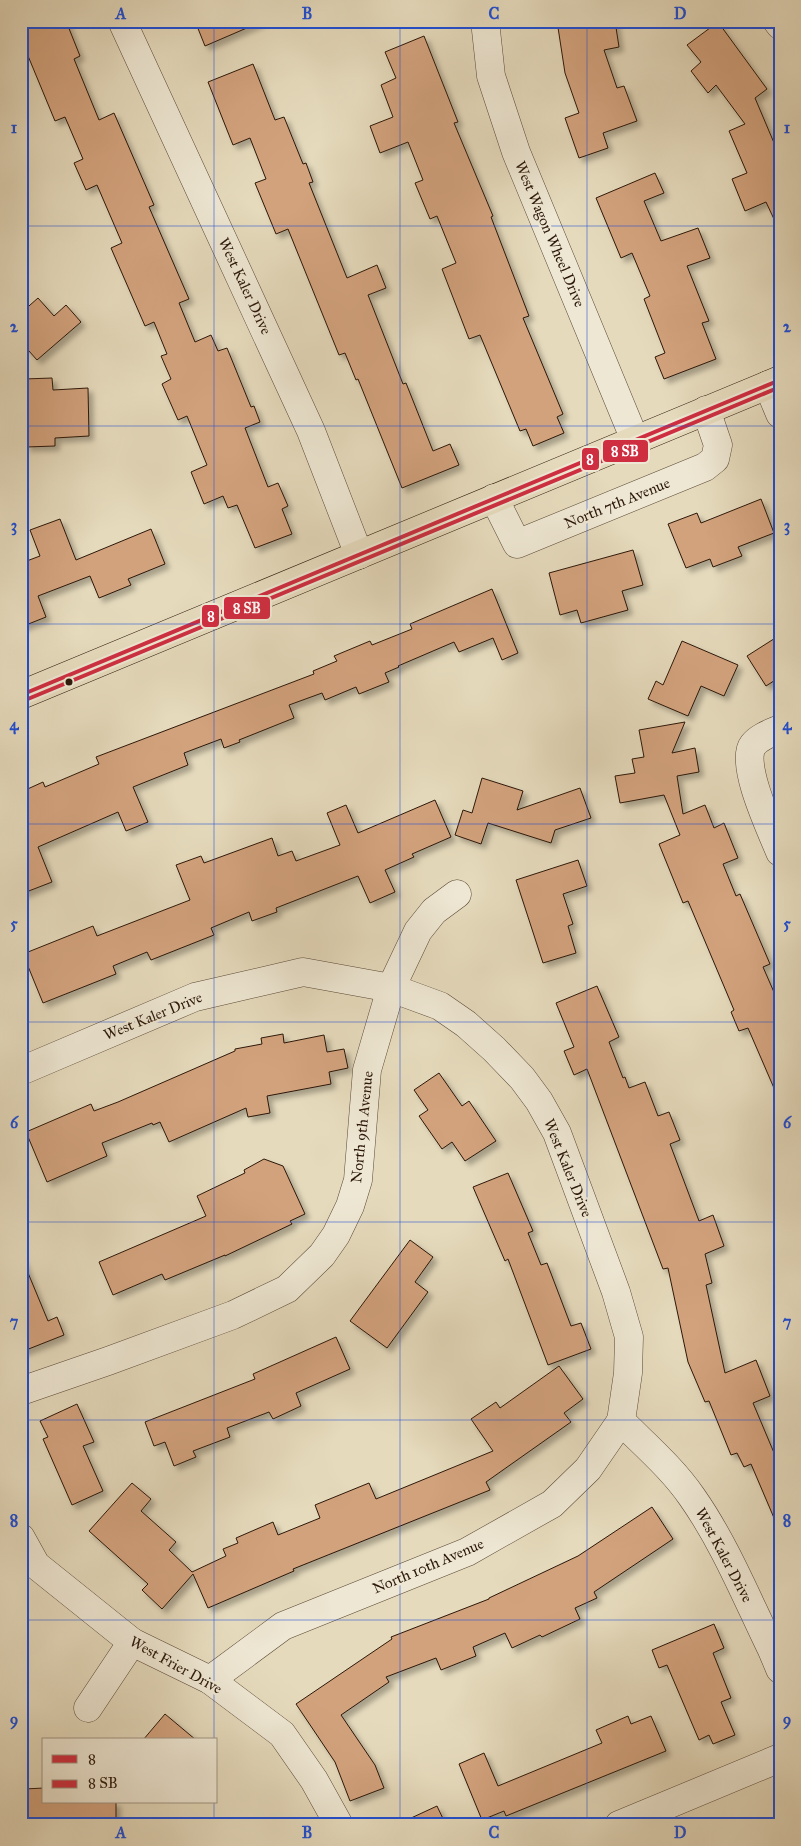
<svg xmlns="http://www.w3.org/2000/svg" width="801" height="1846" font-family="'IM FELL Great Primer',serif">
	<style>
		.building { fill: #d2a27d; stroke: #2b1709; filter: url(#shadow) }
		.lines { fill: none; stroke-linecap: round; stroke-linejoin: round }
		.minor-casing { stroke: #5a4836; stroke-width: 29 }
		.major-casing { stroke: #2b1709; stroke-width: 29 }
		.minor { stroke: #eee7d3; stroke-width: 28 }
		.major { stroke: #e5dabc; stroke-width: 28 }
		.bus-1-casing { stroke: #eee7d3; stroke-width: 8 }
		.bus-2-casing { stroke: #eee7d3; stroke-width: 8 }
		.bus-1 { stroke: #cf2e41; stroke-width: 4 }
		.bus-2 { stroke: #cf2e41; stroke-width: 4 }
		.grid { fill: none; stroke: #1d4ed8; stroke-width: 1; stroke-opacity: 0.55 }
		.bus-dot { fill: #2b1709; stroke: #eee7d3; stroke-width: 2 }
		.labels { text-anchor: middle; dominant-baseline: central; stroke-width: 5; stroke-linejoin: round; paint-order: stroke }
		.street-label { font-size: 15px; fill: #2b1709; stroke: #eee7d3 }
		.line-badge { stroke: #eee7d3; stroke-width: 2 }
		.badge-label { font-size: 14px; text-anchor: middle; font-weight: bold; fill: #fff }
		.neatline { fill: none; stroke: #1d4ed8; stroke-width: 2 }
		.grid-label { font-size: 16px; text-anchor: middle; font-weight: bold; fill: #1d4ed8 }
	</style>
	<defs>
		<filter id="shadow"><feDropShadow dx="4.5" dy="4.5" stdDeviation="2.5" flood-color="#0004"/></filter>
	</defs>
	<rect width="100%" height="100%" fill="#e5dabc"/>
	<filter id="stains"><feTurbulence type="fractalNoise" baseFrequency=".004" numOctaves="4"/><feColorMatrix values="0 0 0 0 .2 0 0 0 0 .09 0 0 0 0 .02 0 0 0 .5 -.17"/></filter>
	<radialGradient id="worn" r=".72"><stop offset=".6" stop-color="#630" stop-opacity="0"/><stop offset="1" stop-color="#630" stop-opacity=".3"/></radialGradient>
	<g class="building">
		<path d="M 21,21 L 66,21 L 80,56 L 74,59 L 99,120 L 114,113 L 154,205 L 149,207 L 189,299 L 179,303 L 195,342 L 211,335 L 218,351 L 227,348 L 251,407 L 254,406 L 260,422 L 245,428 L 268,487 L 278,483 L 288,506 L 282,509 L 292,534 L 255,548 L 237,505 L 228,508 L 223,496 L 204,504 L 191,472 L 207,465 L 187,416 L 178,420 L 162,384 L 171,379 L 161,356 L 167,354 L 154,322 L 145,326 L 111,248 L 122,243 L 97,185 L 86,190 L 74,163 L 83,159 L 65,117 L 55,121 L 21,39 Z"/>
		<path d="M 195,21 L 263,21 L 205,46 Z"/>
		<path d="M 557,21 L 615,21 L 619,47 L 604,50 L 617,88 L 624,86 L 637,121 L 603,133 L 608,148 L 579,158 L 565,118 L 579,113 L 565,73 Z"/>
		<path d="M 718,22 L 767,89 L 755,98 L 780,157 L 780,232 L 766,202 L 745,211 L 732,179 L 747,173 L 729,131 L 745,124 L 716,85 L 708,93 L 691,71 L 701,62 L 687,45 Z"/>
		<path d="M 424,36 L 458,122 L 454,123 L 493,216 L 491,217 L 529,316 L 523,318 L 563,414 L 557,417 L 564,433 L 533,446 L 526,429 L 520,431 L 480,335 L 469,339 L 442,269 L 456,263 L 437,216 L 430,219 L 415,183 L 423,180 L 408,142 L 380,153 L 370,126 L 393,117 L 381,85 L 396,78 L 385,52 Z"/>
		<path d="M 253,64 L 275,120 L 284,117 L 303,164 L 306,163 L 313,182 L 309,183 L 347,278 L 377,265 L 386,288 L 368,295 L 403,384 L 406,383 L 433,451 L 450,444 L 459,465 L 402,488 L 358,379 L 356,380 L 345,353 L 339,355 L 288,229 L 276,234 L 255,183 L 266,179 L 250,138 L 233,145 L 208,82 Z"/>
		<path d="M 655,173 L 664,193 L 644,201 L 661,241 L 698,228 L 710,258 L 687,266 L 709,321 L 702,323 L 716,359 L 664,379 L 655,357 L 665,353 L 644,299 L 650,296 L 632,253 L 621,258 L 596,198 Z"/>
		<path d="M 38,298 L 54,316 L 66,305 L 81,322 L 37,360 L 21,342 L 21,313 Z"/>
		<path d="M 52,378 L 53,390 L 88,388 L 89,436 L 55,438 L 55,446 L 26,447 L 24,379 Z"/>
		<path d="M 761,499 L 774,533 L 738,547 L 742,556 L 713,567 L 710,559 L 686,568 L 668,524 L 697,513 L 701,523 Z"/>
		<path d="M 60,519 L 76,560 L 151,529 L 165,564 L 128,579 L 131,585 L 99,598 L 90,576 L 38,596 L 46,617 L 21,627 L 21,557 L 24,562 L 40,556 L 30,530 Z"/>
		<path d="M 633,550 L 643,585 L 622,591 L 628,610 L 581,623 L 577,610 L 560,615 L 549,573 Z"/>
		<path d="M 492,589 L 518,653 L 502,660 L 493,638 L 459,652 L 454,642 L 398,666 L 399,667 L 385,673 L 389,682 L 359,694 L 356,687 L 325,700 L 322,693 L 289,705 L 294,718 L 239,740 L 240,742 L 224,748 L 221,739 L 184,753 L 188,765 L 133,787 L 148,822 L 126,831 L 118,812 L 38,847 L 52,882 L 21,894 L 21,865 L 27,863 L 23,853 L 21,854 L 21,792 L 43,782 L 45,787 L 99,764 L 96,757 L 314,674 L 313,671 L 337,661 L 334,656 L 370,641 L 372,645 L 412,629 L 410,624 Z"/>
		<path d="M 780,635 L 780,677 L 766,686 L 747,656 Z"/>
		<path d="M 682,641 L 738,665 L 724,696 L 701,686 L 688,716 L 648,699 L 656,681 L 663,685 Z"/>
		<path d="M 685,722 L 672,753 L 695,748 L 699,772 L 677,776 L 683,814 L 705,805 L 714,828 L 724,823 L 738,858 L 723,864 L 736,896 L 740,894 L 770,964 L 763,967 L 780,1006 L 780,1102 L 748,1028 L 739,1031 L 731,1012 L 734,1010 L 688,901 L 683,903 L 659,844 L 680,835 L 664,795 L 620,803 L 615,776 L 635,773 L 632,759 L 644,757 L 639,730 Z"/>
		<path d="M 482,778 L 523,791 L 517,810 L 580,788 L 591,818 L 555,830 L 551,843 L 488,823 L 481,844 L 455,835 L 463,810 L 472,813 Z"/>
		<path d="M 435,800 L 451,837 L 412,854 L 414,857 L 385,870 L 395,892 L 370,903 L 358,876 L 276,908 L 277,912 L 252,921 L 249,912 L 211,928 L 214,935 L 151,960 L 147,952 L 113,966 L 116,974 L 43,1003 L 23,954 L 93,926 L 97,936 L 190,900 L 176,865 L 201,856 L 204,863 L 272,838 L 278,856 L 292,851 L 296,861 L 340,845 L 327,813 L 346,805 L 358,833 Z"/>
		<path d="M 578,860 L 587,886 L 563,894 L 573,924 L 568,926 L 576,953 L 543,963 L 516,880 Z"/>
		<path d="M 597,986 L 619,1037 L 609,1042 L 623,1078 L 625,1077 L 629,1088 L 645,1082 L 658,1116 L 669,1112 L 680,1140 L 670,1144 L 699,1221 L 713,1215 L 724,1246 L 705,1254 L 712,1283 L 706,1285 L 725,1373 L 756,1360 L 770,1396 L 753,1403 L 780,1467 L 780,1532 L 751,1464 L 744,1467 L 737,1453 L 731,1455 L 709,1401 L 705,1402 L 688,1362 L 668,1268 L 663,1269 L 587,1069 L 574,1075 L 564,1051 L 574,1047 L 556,1003 Z"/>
		<path d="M 283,1034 L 284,1043 L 324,1035 L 327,1052 L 344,1049 L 348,1068 L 329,1072 L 331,1084 L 267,1096 L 270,1113 L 248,1117 L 246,1108 L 169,1142 L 160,1122 L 153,1125 L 152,1123 L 102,1143 L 107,1156 L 47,1182 L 26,1132 L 91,1104 L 94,1111 L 118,1102 L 235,1051 L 235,1049 L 262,1044 L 261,1038 Z"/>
		<path d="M 439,1073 L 462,1106 L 469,1101 L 496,1141 L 465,1161 L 452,1142 L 442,1149 L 419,1116 L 428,1110 L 414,1090 Z"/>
		<path d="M 264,1159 L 283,1166 L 305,1214 L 290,1221 L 292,1224 L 225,1256 L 225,1255 L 165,1280 L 162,1274 L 113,1295 L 99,1262 L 206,1216 L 197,1196 L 245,1173 L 244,1170 Z"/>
		<path d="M 508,1173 L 533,1231 L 528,1233 L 541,1265 L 547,1263 L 571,1326 L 581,1323 L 591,1349 L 548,1365 L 508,1259 L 505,1261 L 473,1187 Z"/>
		<path d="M 410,1240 L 433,1257 L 415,1282 L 428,1292 L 387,1348 L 350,1321 Z"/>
		<path d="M 21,1256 L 48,1321 L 57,1317 L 64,1335 L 21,1352 Z"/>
		<path d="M 336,1337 L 350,1369 L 296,1393 L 301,1406 L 273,1419 L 269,1412 L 227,1428 L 230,1437 L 193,1451 L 196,1457 L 174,1466 L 165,1442 L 154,1446 L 145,1422 L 255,1379 L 253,1374 Z"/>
		<path d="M 559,1366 L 583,1399 L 564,1413 L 571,1422 L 486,1482 L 490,1490 L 293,1569 L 294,1571 L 208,1608 L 193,1574 L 162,1609 L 142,1590 L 148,1584 L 89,1531 L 132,1483 L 151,1499 L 141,1511 L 176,1542 L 169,1550 L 192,1572 L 226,1556 L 223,1549 L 238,1543 L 236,1538 L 273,1522 L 278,1535 L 320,1518 L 315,1505 L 369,1483 L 376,1499 L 493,1451 L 471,1419 L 496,1402 L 500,1408 Z"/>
		<path d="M 77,1404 L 94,1442 L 83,1446 L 103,1491 L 72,1505 L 43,1439 L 48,1437 L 40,1421 Z"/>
		<path d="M 652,1507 L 673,1539 L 594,1592 L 597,1598 L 575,1608 L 580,1619 L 542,1637 L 540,1635 L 512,1648 L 505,1633 L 473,1647 L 476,1656 L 441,1670 L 436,1658 L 386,1677 L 389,1682 L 341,1715 L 375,1765 L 384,1788 L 350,1801 L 335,1762 L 296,1704 L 392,1639 L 391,1637 L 489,1599 L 489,1598 L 578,1556 Z"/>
		<path d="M 714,1624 L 724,1648 L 713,1653 L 731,1698 L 721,1702 L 735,1735 L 713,1744 L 709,1735 L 699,1740 L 667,1665 L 659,1668 L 652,1650 Z"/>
		<path d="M 165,1714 L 196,1740 L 143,1740 Z"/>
		<path d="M 628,1716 L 631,1724 L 651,1716 L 666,1751 L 506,1816 L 504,1811 L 482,1820 L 459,1764 L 484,1753 L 498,1786 L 602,1743 L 596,1730 Z"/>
		<path d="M 44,1788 L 44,1802 L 116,1802 L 116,1820 L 25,1823 L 24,1789 Z"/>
		<path d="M 437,1806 L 446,1825 L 396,1825 Z"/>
	</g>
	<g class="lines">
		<defs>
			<g id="minor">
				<path d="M 122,21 L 311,431 L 359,555"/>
				<path d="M 485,21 L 491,76 L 516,152 L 635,440"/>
				<path d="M 777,21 L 780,25"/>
				<path d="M 768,385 L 780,414"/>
				<path d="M 494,498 L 517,544 L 705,467 L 715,459 L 718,445 L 706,410"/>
				<path d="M 780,729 C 771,733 759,737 753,745 C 739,763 772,832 780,852"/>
				<path d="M 21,1071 L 195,997 L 303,972 L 391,988 L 440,1006 L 466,1024 L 494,1049 L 522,1078 L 539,1101 L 557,1133 L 616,1292 L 629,1337 L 628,1373 L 621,1421 C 645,1445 673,1469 692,1497 C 725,1544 747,1599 772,1650 L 780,1669"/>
				<path d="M 21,1391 L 108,1361 L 233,1315 L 287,1289 L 322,1255 L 336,1235 L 350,1206 L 358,1180 L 367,1070 L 391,988 L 418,931 L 434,911 L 457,894"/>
				<path d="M 21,1538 L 36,1565 L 132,1642 L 210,1680 L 282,1734 L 314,1780 L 339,1825"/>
				<path d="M 210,1680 L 283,1626 L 467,1552 L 552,1504 L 588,1469 L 621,1421"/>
				<path d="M 88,1708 L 132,1642"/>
				<path d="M 619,1825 L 780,1758"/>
			</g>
			<path id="major" d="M 21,695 L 780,380"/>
		</defs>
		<use href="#minor" class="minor-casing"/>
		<use href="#major" class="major-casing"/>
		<use href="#minor" class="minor"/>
		<use href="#major" class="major"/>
		<defs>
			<path id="bus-1" d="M 21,695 L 780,380"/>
			<path id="bus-2" d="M 23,701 L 780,387"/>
		</defs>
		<use href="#bus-1" class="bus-1-casing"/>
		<use href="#bus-2" class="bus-2-casing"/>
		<use href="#bus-1" class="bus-1"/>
		<use href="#bus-2" class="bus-2"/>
	</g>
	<path class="grid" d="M 214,21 L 214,1740M 400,21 L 400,1825M 587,21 L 587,1825M 21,226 L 780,226M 21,426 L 780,426M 21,624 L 780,624M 21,824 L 780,824M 21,1022 L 780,1022M 21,1222 L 780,1222M 21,1420 L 780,1420M 21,1620 L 780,1620M 214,1802 L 214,1825"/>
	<circle class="bus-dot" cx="69" cy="682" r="4.5"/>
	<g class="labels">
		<g class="street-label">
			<text transform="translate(550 234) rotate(67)">West Wagon Wheel Drive</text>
			<text transform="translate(245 286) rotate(65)">West Kaler Drive</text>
			<text transform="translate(617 503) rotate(-22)">North 7th Avenue</text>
			<text transform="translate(153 1016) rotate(-22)">West Kaler Drive</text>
			<text transform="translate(362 1127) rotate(-84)">North 9th Avenue</text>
			<text transform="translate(568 1168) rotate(68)">West Kaler Drive</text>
			<text transform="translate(724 1555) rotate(62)">West Kaler Drive</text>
			<text transform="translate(428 1566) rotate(-23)">North 10th Avenue</text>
			<text transform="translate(176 1665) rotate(29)">West Frier Drive</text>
		</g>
	</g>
	<g class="line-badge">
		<rect x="602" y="439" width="47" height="24" rx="5" fill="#cf2e41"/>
		<rect x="581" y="447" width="19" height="24" rx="5" fill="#cf2e41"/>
		<rect x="223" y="596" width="48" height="24" rx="5" fill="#cf2e41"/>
		<rect x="201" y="604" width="19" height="24" rx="5" fill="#cf2e41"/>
	</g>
	<g class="badge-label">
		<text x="625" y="456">8 SB</text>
		<text x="590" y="464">8</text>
		<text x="247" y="613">8 SB</text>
		<text x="211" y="621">8</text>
	</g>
	<rect width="801" height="1846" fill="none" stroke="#e5dabc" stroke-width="55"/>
	<rect x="42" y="1738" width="175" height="65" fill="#eee7d3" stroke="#a09482"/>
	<rect x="52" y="1755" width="25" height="8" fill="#cf2e41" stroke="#a09482"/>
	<text x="88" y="1764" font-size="15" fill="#2b1709">8</text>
	<rect x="52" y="1780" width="25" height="8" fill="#cf2e41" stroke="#a09482"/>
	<text x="88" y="1788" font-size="15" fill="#2b1709">8 SB</text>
	<rect x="28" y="28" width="746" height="1790" class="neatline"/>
	<g class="grid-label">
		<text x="121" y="19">A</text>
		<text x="307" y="19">B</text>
		<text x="494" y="19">C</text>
		<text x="680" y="19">D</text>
		<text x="14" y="133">1</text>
		<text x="787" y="133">1</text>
		<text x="14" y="332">2</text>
		<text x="787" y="332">2</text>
		<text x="14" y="531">3</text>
		<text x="787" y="531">3</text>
		<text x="14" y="730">4</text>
		<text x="787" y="730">4</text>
		<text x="14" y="929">5</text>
		<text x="787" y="929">5</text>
		<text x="14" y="1128">6</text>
		<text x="787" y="1128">6</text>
		<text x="14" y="1327">7</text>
		<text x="787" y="1327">7</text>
		<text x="14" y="1526">8</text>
		<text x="787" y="1526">8</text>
		<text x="14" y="1725">9</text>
		<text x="787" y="1725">9</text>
		<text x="121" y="1838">A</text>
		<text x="307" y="1838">B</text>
		<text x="494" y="1838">C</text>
		<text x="680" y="1838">D</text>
	</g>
	<rect width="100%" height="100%" filter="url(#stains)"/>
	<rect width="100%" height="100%" fill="url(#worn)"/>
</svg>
